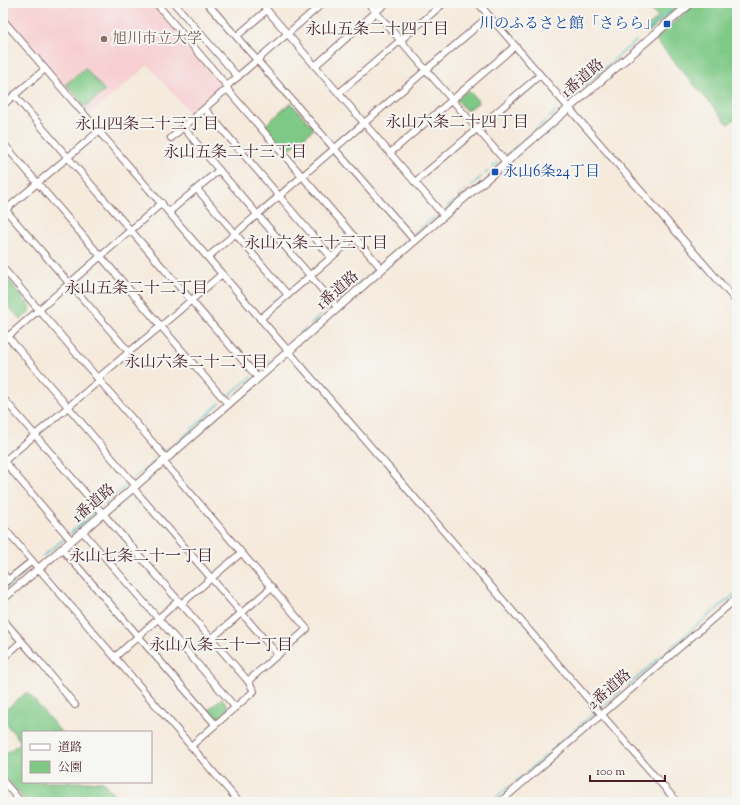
<svg xmlns="http://www.w3.org/2000/svg" width="740" height="805" font-family="'Sorts Mill Goudy','Noto Serif JP',serif">
	<style>
		.built { fill: #f7cfd2 }
		.green { fill: #7ec986; stroke: #647458 }
		.lines { fill: none; stroke-linecap: round; stroke-linejoin: round }
		.stream { stroke: #54c1ca; stroke-width: 1.5 }
		.minor-casing { stroke: #866669; stroke-width: 8 }
		.tertiary-casing { stroke: #866669; stroke-width: 9 }
		.minor { stroke: #fff; stroke-width: 6 }
		.tertiary { stroke: #fff; stroke-width: 7 }
		.transit-dot { fill: #1a4fb4; stroke: #f6f6f2; stroke-width: 1.5 }
		.education-dot { fill: #8d6e63; stroke: #f6f6f2; stroke-width: 1.5 }
		.labels { text-anchor: middle; dominant-baseline: central; stroke-width: 4; stroke-linejoin: round; paint-order: stroke }
		.transit-label { font-size: 15px; fill: #164399; stroke: #f6f6f2; text-anchor: end }
		.education-label { font-size: 15px; fill: #785e54; stroke: #f6f6f2; text-anchor: start }
		.street-label { font-size: 15px; fill: #4a1f2b; stroke: #f6f6f2 }
		.neighbourhood-label { font-size: 16px; fill: #4a1f2b; stroke: #f6f6f2 }
	</style>
	<rect width="100%" height="100%" fill="#f6f6f2"/>
	<filter id="ink" filterUnits="userSpaceOnUse"><feTurbulence type="fractalNoise" baseFrequency=".025" numOctaves="2"/><feDisplacementMap in="SourceGraphic" scale="8" xChannelSelector="R" yChannelSelector="G"/><feConvolveMatrix kernelMatrix="1 2 1 2 8 2 1 2 1" color-interpolation-filters="sRGB"/></filter>
	<filter id="wash" filterUnits="userSpaceOnUse"><feTurbulence type="fractalNoise" baseFrequency=".012" numOctaves="4" result="noise"/><feDisplacementMap in="SourceGraphic" scale="16" xChannelSelector="R" yChannelSelector="G"/><feGaussianBlur stdDeviation="0.9" result="paint"/><feColorMatrix in="noise" values="0 0 0 0 0 0 0 0 0 0 0 0 0 0 0 0 0 1.4 0 .05"/><feComposite in="paint" operator="in"/></filter>
	<g filter="url(#wash)">
		<rect width="100%" height="100%" fill="#f5eadc"/>
		<path class="built" d="M 12,3 L 152,3 L 225,87 L 193,114 L 189,112 L 148,65 L 89,115 L 3,14 L 3,11 Z"/>
		<g class="green">
			<path d="M 645,3 L 682,3 L 649,32 L 646,28 L 658,18 Z"/>
			<path d="M 696,3 L 737,3 L 737,117 L 728,124 L 655,39 Z"/>
			<path d="M 85,68 L 105,91 L 85,107 L 66,84 Z"/>
			<path d="M 468,90 L 479,102 L 467,111 L 458,101 L 458,98 Z"/>
			<path d="M 291,103 L 314,129 L 286,152 L 264,126 Z"/>
			<path d="M 7,278 L 31,307 L 30,311 L 21,320 L 3,300 L 3,282 Z"/>
			<path d="M 27,692 L 61,732 L 23,732 L 23,782 L 103,782 L 120,802 L 26,802 L 3,775 L 3,756 L 21,742 L 3,720 L 3,712 Z"/>
			<path d="M 222,698 L 228,706 L 228,710 L 217,719 L 213,719 L 206,712 Z"/>
		</g>
		<g class="lines">
			<g class="stream">
				<path d="M 647,32 L 675,5"/>
				<path d="M 567,100 L 636,41"/>
				<path d="M 549,118 L 556,111"/>
				<path d="M 535,130 L 545,121"/>
				<path d="M 522,141 L 529,135"/>
				<path d="M 508,154 L 518,145"/>
				<path d="M 493,167 L 497,163"/>
				<path d="M 485,174 L 488,171"/>
				<path d="M 471,186 L 481,177"/>
				<path d="M 458,197 L 466,190"/>
				<path d="M 447,207 L 454,201"/>
				<path d="M 414,234 L 435,217"/>
				<path d="M 383,262 L 408,240"/>
				<path d="M 367,276 L 375,269"/>
				<path d="M 354,286 L 361,281"/>
				<path d="M 337,301 L 346,293"/>
				<path d="M 326,310 L 330,307"/>
				<path d="M 311,324 L 321,315"/>
				<path d="M 295,338 L 305,329"/>
				<path d="M 257,371 L 269,360"/>
				<path d="M 228,396 L 251,377"/>
				<path d="M 166,450 L 173,447 L 220,403"/>
				<path d="M 134,478 L 153,463 L 159,456"/>
				<path d="M 103,505 L 128,484"/>
				<path d="M 71,533 L 95,512"/>
				<path d="M 43,556 L 64,539"/>
				<path d="M 4,590 L 25,572"/>
				<path d="M 669,649 L 737,592"/>
				<path d="M 628,686 L 662,655"/>
				<path d="M 602,707 L 621,691"/>
				<path d="M 527,772 L 594,713"/>
				<path d="M 515,782 L 521,777"/>
				<path d="M 491,802 L 509,787"/>
			</g>
		</g>
	</g>
	<g filter="url(#ink)">
		<g class="lines">
			<defs>
				<g id="minor">
					<path d="M 156,3 L 227,86 L 228,90 L 382,269"/>
					<path d="M 174,3 L 238,77"/>
					<path d="M 207,3 L 415,241"/>
					<path d="M 261,3 L 444,216"/>
					<path d="M 368,3 L 506,162"/>
					<path d="M 478,3 L 737,302"/>
					<path d="M 3,20 L 677,802"/>
					<path d="M 237,36 L 267,10"/>
					<path d="M 315,66 L 386,3"/>
					<path d="M 227,86 L 323,3"/>
					<path d="M 339,93 L 444,3"/>
					<path d="M 14,95 L 258,378"/>
					<path d="M 3,105 L 45,69"/>
					<path d="M 205,109 L 331,257"/>
					<path d="M 183,127 L 219,170 L 338,308"/>
					<path d="M 171,138 L 222,93 L 228,90"/>
					<path d="M 3,143 L 228,404"/>
					<path d="M 390,153 L 515,46"/>
					<path d="M 415,182 L 540,75"/>
					<path d="M 197,189 L 288,295"/>
					<path d="M 3,207 L 129,352"/>
					<path d="M 3,212 L 99,131"/>
					<path d="M 169,212 L 219,170"/>
					<path d="M 208,257 L 489,16"/>
					<path d="M 3,268 L 166,458"/>
					<path d="M 260,319 L 355,237"/>
					<path d="M 3,331 L 135,485"/>
					<path d="M 3,341 L 162,203"/>
					<path d="M 98,378 L 129,352 L 161,326 L 222,274"/>
					<path d="M 3,398 L 248,681 L 254,691 L 191,746"/>
					<path d="M 3,460 L 71,540"/>
					<path d="M 163,461 L 307,629 L 248,681"/>
					<path d="M 3,462 L 100,380"/>
					<path d="M 133,488 L 278,655"/>
					<path d="M 3,527 L 239,802"/>
					<path d="M 82,531 L 235,707"/>
					<path d="M 62,549 L 215,724"/>
					<path d="M 3,573 L 8,580"/>
					<path d="M 3,584 L 32,561"/>
					<path d="M 181,604 L 241,553"/>
					<path d="M 3,620 L 40,662 L 75,705"/>
					<path d="M 211,639 L 272,587"/>
					<path d="M 115,657 L 178,601"/>
					<path d="M 3,658 L 21,642"/>
					<path d="M 3,781 L 21,802"/>
					<path d="M 500,802 L 737,598"/>
				</g>
				<path id="tertiary" d="M 3,599 L 133,488 L 382,269 L 691,3"/>
			</defs>
			<use href="#minor" class="minor-casing"/>
			<use href="#tertiary" class="tertiary-casing"/>
			<use href="#minor" class="minor"/>
			<use href="#tertiary" class="tertiary"/>
		</g>
	</g>
	<g class="transit-dot">
		<rect x="663" y="20" width="8" height="8" rx="2"/>
		<rect x="491" y="168" width="8" height="8" rx="2"/>
	</g>
	<circle class="education-dot" cx="104" cy="39" r="4"/>
	<g class="labels">
		<g class="transit-label">
			<text x="659" y="24">川のふるさと館「さらら」</text>
			<text x="503" y="172" text-anchor="start">永山6条24丁目</text>
		</g>
		<g class="education-label">
			<text x="112" y="39">旭川市立大学</text>
		</g>
		<g class="street-label">
			<text transform="translate(583 79) rotate(-41)">1番道路</text>
			<text transform="translate(338 291) rotate(-41)">1番道路</text>
			<text transform="translate(94 504) rotate(-41)">1番道路</text>
			<text transform="translate(610 690) rotate(-41)">2番道路</text>
		</g>
		<g class="neighbourhood-label">
			<text x="377" y="30">永山五条二十四丁目</text>
			<text x="457" y="123">永山六条二十四丁目</text>
			<text x="147" y="125">永山四条二十三丁目</text>
			<text x="235" y="153">永山五条二十三丁目</text>
			<text x="316" y="244">永山六条二十三丁目</text>
			<text x="136" y="289">永山五条二十二丁目</text>
			<text x="196" y="363">永山六条二十二丁目</text>
			<text x="141" y="557">永山七条二十一丁目</text>
			<text x="221" y="646">永山八条二十一丁目</text>
		</g>
	</g>
	<rect width="740" height="805" fill="none" stroke="#f6f6f2" stroke-width="16"/>
	<rect x="22" y="731" width="130" height="52" fill="#f6f6f2" stroke="#b1a0a2"/>
	<rect x="30" y="744" width="20" height="6" fill="#ffffff" stroke="#b1a0a2"/>
	<text x="58" y="751" font-size="12" fill="#4a1f2b">道路</text>
	<rect x="30" y="761" width="20" height="12" fill="#7ec986" stroke="#b1a0a2"/>
	<text x="58" y="771" font-size="12" fill="#4a1f2b">公園</text>
	<path d="M590 775v6h75v-6" fill="none" stroke="#4a1f2b" stroke-width="2"/>
	<text x="596" y="775" font-size="12" fill="#4a1f2b" stroke="#f6f6f2" stroke-width="3" paint-order="stroke">100 m</text>
</svg>
